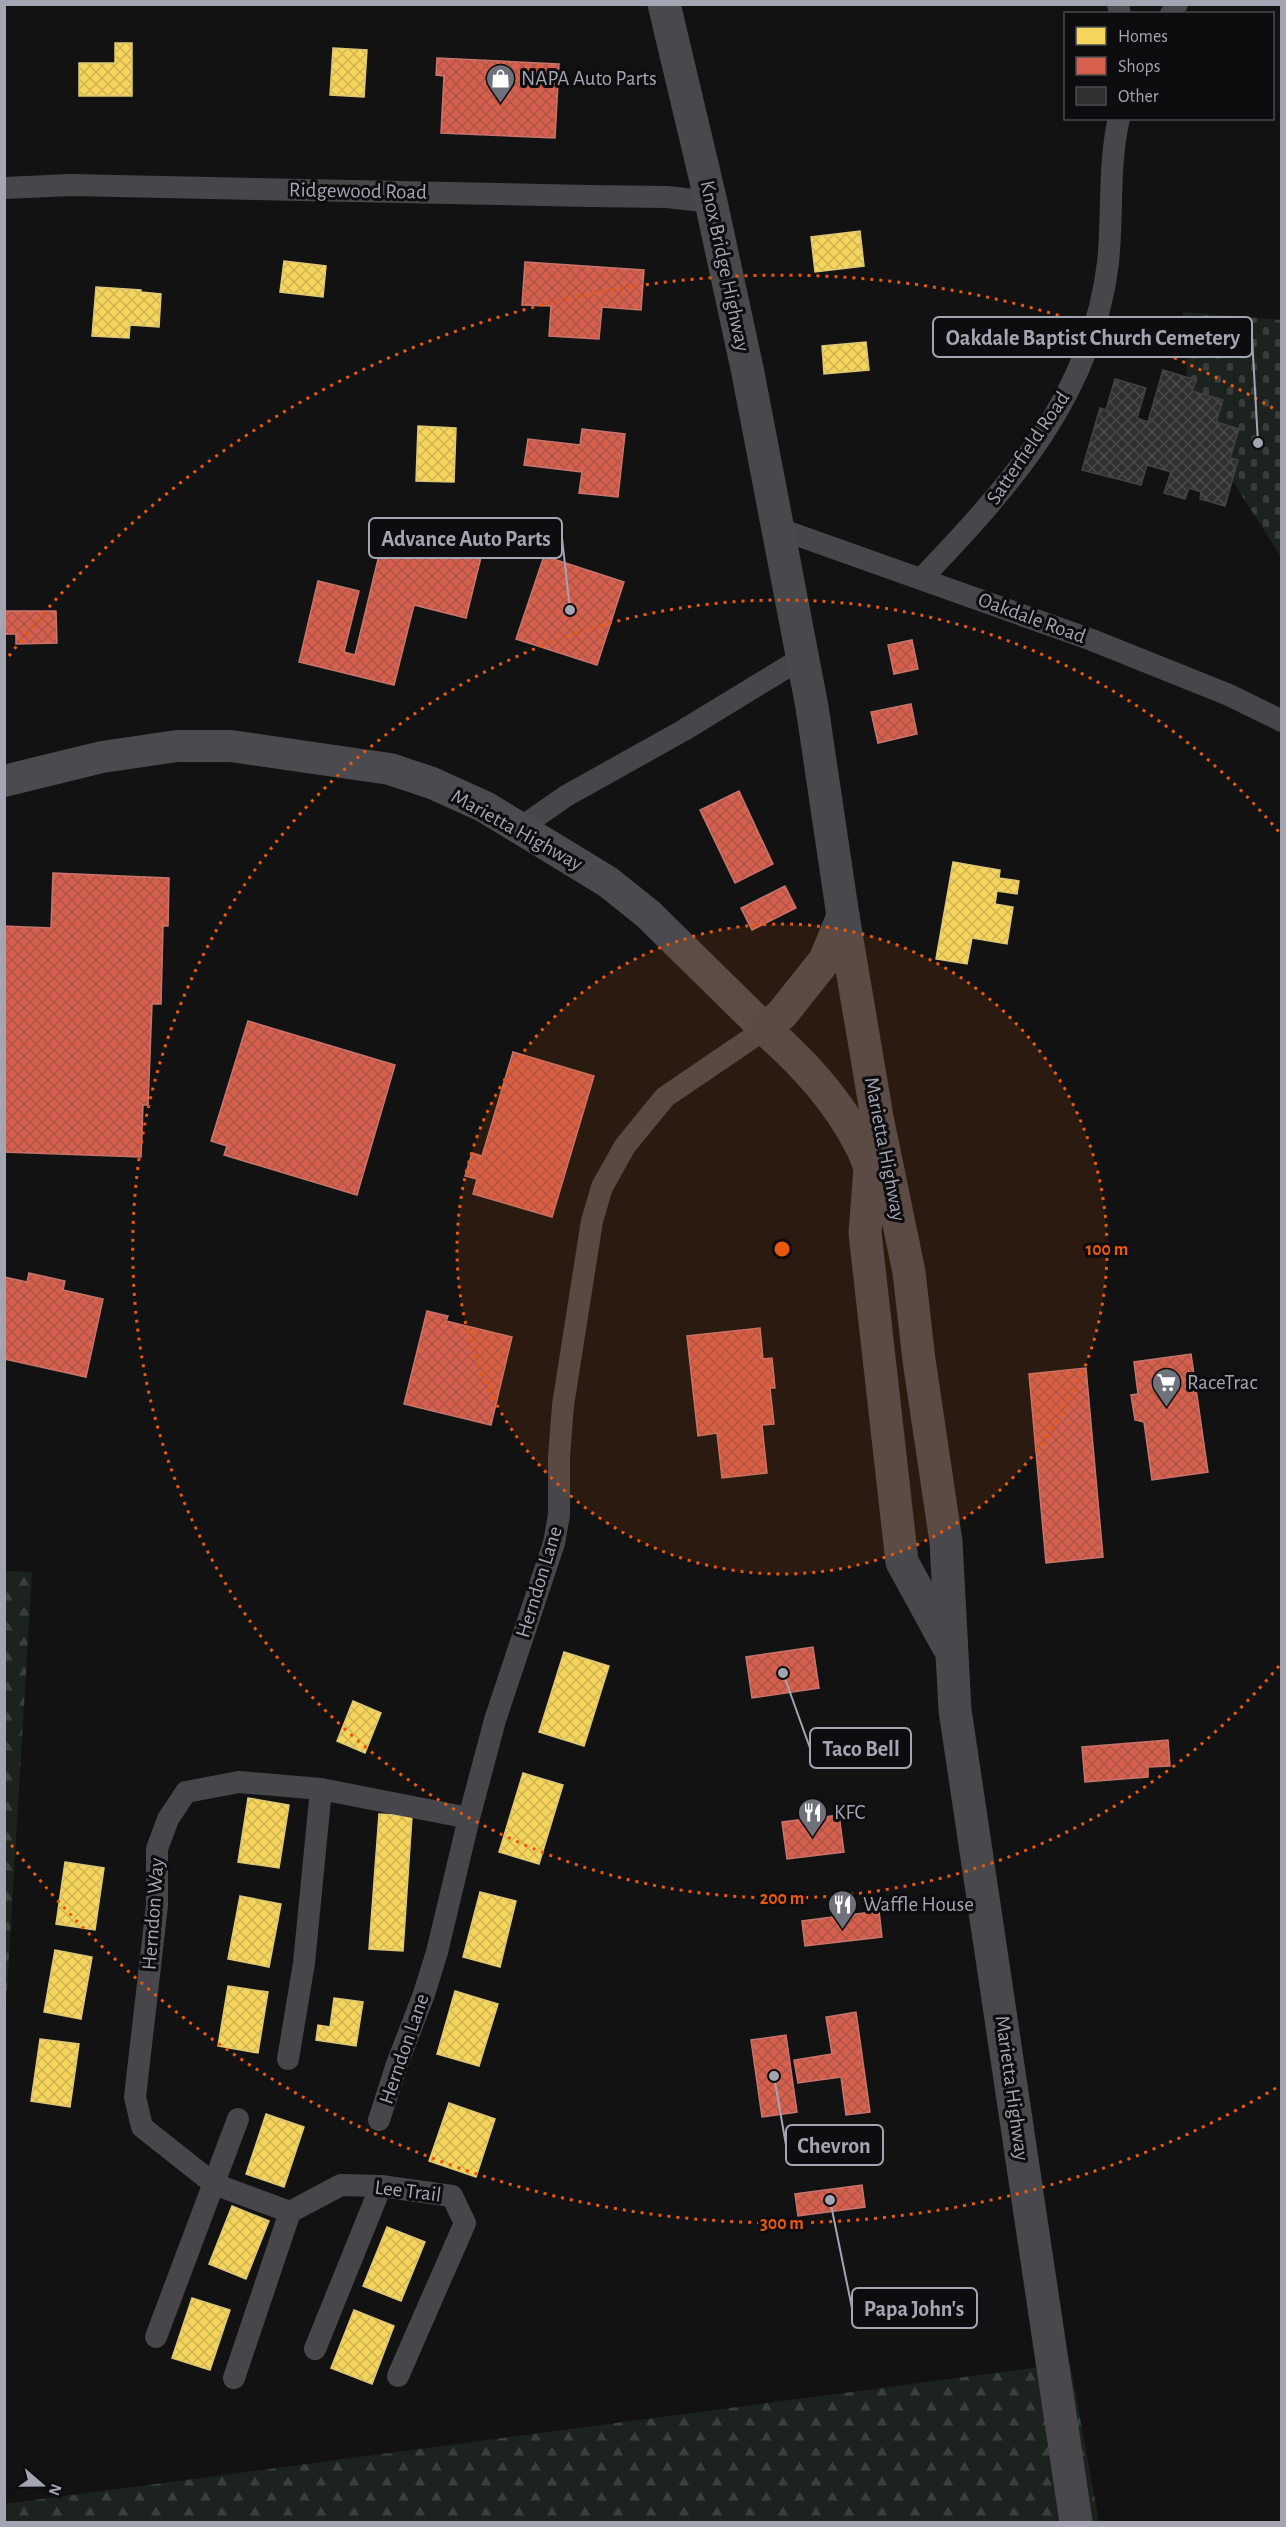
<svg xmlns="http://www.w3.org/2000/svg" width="1286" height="2527" font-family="'Alegreya Sans',sans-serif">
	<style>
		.forest { fill: url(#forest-firs) }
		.cemetery { fill: url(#cemetery-stones) }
		.homes { fill: url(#homes-cross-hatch); stroke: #ddc776; stroke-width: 1.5 }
		.shops { fill: url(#shops-cross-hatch); stroke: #c7756c; stroke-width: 1.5 }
		.building { fill: url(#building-cross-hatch); stroke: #424146; stroke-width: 1.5 }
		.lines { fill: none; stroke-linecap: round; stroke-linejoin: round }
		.minor { stroke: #47474b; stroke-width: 22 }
		.secondary { stroke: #4b4b4f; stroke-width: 32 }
		.primary { stroke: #49494d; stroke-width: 33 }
		.ring { fill: none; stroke: #e8590c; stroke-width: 3; stroke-dasharray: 3 6 }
		.labels { text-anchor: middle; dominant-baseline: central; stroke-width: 6; stroke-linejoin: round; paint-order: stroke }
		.poi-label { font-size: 21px; fill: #a3a5b3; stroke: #0d0c0e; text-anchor: start }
		.street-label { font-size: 21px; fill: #a3a5b3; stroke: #0d0c0e }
		.centre { fill: #e8590c; stroke: #0d0c0e; stroke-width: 3 }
		.ring-label { font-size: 18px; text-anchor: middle; font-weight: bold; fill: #e8590c; stroke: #0d0c0e; stroke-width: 6; stroke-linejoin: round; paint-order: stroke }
		.leader { fill: none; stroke: #a3a5b3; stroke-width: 2 }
		.callout-dot { fill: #a3a5b3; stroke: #0d0c0e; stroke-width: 2 }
		.callout { fill: #0d0c0e; stroke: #a3a5b3; stroke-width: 2 }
		.callout-label { font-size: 22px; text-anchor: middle; font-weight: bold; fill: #a3a5b3 }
	</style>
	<defs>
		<pattern id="forest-firs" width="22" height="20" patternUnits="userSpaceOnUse" patternTransform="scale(1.5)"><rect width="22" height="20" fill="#1c221e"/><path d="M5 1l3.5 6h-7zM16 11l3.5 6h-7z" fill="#3a3f3c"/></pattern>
		<pattern id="cemetery-stones" width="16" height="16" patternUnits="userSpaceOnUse" patternTransform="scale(1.5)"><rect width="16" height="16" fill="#1c221e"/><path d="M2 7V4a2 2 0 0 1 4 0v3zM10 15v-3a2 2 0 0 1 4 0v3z" fill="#3a3f3c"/></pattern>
		<pattern id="homes-cross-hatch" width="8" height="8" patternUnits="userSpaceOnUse" patternTransform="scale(1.5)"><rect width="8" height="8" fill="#f6d55c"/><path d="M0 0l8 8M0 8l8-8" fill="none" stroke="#cfb454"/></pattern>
		<pattern id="shops-cross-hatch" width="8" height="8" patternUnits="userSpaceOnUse" patternTransform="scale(1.5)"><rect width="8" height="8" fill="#d6604d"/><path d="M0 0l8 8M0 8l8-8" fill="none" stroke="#ad5447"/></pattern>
		<pattern id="building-cross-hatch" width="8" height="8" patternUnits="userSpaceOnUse" patternTransform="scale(1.5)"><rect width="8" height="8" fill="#303031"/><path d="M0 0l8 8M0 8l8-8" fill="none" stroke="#4b4b4c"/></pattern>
	</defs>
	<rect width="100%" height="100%" fill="#121212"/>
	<g class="forest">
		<path d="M 5,1571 L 32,1572 L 5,2022 L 4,1571 Z"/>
		<path d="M 1070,2363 L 1099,2522 L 5,2522 L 4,2504 Z"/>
	</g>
	<path class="cemetery" d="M 1183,312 L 1281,320 L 1281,557 L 1232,480 L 1238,460 L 1230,458 L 1238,429 L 1216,422 L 1223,400 L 1192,391 L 1196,380 L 1187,378 Z"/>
	<g class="homes">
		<path d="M 115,43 L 132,43 L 132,96 L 79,96 L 79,63 L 115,63 Z"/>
		<path d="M 333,48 L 367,50 L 364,97 L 330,95 Z"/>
		<path d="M 860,231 L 864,266 L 815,272 L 811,237 Z"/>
		<path d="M 284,261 L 326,266 L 323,297 L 280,292 Z"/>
		<path d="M 96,287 L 141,290 L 141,292 L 161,294 L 159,327 L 130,325 L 129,338 L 92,336 Z"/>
		<path d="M 866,342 L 869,370 L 824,374 L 822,346 Z"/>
		<path d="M 418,426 L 456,428 L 454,482 L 416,481 Z"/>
		<path d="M 953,862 L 1000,870 L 999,878 L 1019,881 L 1017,894 L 997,891 L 995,904 L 1013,907 L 1007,944 L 972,938 L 967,964 L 936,959 Z"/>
		<path d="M 564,1652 L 609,1666 L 584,1746 L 539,1732 Z"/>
		<path d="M 353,1701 L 381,1713 L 365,1753 L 337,1741 Z"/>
		<path d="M 523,1773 L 563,1785 L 539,1864 L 499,1852 Z"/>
		<path d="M 248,1798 L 289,1805 L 279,1868 L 238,1862 Z"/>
		<path d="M 379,1814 L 412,1816 L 403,1951 L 369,1949 Z"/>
		<path d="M 65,1862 L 104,1868 L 95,1930 L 56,1924 Z"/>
		<path d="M 480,1892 L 516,1901 L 500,1967 L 463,1957 Z"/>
		<path d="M 240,1896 L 281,1904 L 269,1967 L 228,1959 Z"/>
		<path d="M 55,1950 L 92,1957 L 81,2019 L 44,2012 Z"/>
		<path d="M 228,1986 L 268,1992 L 258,2053 L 218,2046 Z"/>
		<path d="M 455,1991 L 498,2004 L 479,2066 L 437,2054 Z"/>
		<path d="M 334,1998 L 363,2002 L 356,2046 L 316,2040 L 318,2025 L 330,2027 Z"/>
		<path d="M 40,2039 L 79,2044 L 70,2107 L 31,2101 Z"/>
		<path d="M 449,2103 L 495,2119 L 476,2177 L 429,2161 Z"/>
		<path d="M 266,2114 L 304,2127 L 284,2187 L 246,2174 Z"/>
		<path d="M 232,2206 L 269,2221 L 246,2279 L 209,2264 Z"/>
		<path d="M 387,2227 L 425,2242 L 401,2301 L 363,2286 Z"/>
		<path d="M 192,2298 L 230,2310 L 210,2370 L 172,2358 Z"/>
		<path d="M 354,2310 L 394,2326 L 372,2384 L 331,2368 Z"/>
	</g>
	<g class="shops">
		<path d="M 437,58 L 559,64 L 555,138 L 441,133 L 444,76 L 436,75 Z"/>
		<path d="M 525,262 L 644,270 L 641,310 L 602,307 L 599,339 L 549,336 L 551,306 L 522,305 Z"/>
		<path d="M 582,429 L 625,434 L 618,497 L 579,493 L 582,472 L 524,465 L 528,439 L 580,445 Z"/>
		<path d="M 387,522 L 484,545 L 466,618 L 414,605 L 394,685 L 299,662 L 318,581 L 359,591 L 344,652 L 355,655 Z"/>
		<path d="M 544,556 L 624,582 L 597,665 L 516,639 Z"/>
		<path d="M 4,611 L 56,611 L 57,643 L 16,644 L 16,634 L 4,634 Z"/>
		<path d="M 912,640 L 918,669 L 894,674 L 888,645 Z"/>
		<path d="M 911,704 L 917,734 L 878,743 L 871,712 Z"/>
		<path d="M 739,791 L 773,864 L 735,883 L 700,810 Z"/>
		<path d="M 53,873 L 169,878 L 168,926 L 163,926 L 161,1004 L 152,1004 L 148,1105 L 143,1105 L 141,1157 L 4,1152 L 4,926 L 51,928 Z"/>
		<path d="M 785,886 L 796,908 L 752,930 L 741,908 Z"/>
		<path d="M 248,1021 L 395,1065 L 357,1195 L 224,1155 L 227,1146 L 211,1141 Z"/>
		<path d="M 513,1052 L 594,1076 L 552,1217 L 473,1194 L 477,1179 L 465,1176 L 472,1153 L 482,1156 Z"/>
		<path d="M 29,1273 L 65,1281 L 63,1290 L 103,1299 L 86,1377 L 4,1359 L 4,1277 L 27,1282 Z"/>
		<path d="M 427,1311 L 448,1316 L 446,1321 L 512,1337 L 491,1425 L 404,1404 Z"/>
		<path d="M 760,1328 L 763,1359 L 772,1358 L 775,1388 L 770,1388 L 774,1424 L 762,1425 L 767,1473 L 722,1478 L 717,1433 L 698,1436 L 687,1336 Z"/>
		<path d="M 1191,1354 L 1208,1472 L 1152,1480 L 1144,1422 L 1135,1420 L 1131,1395 L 1138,1394 L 1134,1362 Z"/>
		<path d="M 1086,1368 L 1103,1557 L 1046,1563 L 1029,1374 Z"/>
		<path d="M 813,1647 L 819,1688 L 752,1698 L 746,1657 Z"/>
		<path d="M 1168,1740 L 1170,1766 L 1148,1767 L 1148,1777 L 1085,1782 L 1082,1747 Z"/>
		<path d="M 839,1815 L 844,1852 L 787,1859 L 782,1822 Z"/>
		<path d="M 879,1911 L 882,1937 L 805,1946 L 802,1921 Z"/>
		<path d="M 856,2012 L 870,2112 L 846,2115 L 841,2077 L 798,2083 L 794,2060 L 832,2054 L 826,2017 Z"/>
		<path d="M 786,2035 L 797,2112 L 762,2117 L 751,2040 Z"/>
		<path d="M 862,2185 L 865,2207 L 798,2216 L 795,2194 Z"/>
	</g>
	<path class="building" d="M 1163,370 L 1196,380 L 1192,391 L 1223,400 L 1216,422 L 1239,429 L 1230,458 L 1238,460 L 1225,506 L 1200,499 L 1201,492 L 1189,488 L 1185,499 L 1164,493 L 1171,472 L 1147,465 L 1141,485 L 1082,470 L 1100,408 L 1106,410 L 1115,379 L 1146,388 L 1137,418 L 1148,422 Z"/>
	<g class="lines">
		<g class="minor">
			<path d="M 1118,4 L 1120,14"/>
			<path d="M 1171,14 L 1177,4"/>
			<path d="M 4,188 L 71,185 L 589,196 L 667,197 L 711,202"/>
			<path d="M 777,528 L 1092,640 L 1229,695 L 1282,721"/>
			<path d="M 922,578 C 1010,486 1092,395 1108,263 C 1113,215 1108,166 1119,118"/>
			<path d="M 520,828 L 566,796 L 684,730 L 802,658"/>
			<path d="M 288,2059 L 304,1963 L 321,1789"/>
			<path d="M 379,2120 L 397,2064 L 424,1994 L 437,1952 L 469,1818 L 495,1720 L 554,1543 L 559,1515 L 559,1457 L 563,1405 L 592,1221 L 602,1187 L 625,1146 L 665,1097 L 765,1029"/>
			<path d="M 156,2337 L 238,2119"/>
			<path d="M 315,2349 L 381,2186"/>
			<path d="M 398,2376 L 465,2223 L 452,2196 L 381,2186 L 341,2185 L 290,2212 L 214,2184 L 142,2127 L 135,2097 L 157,1905 L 157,1849 L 168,1819 L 186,1792 L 239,1782 L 321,1789 L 469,1818"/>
			<path d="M 234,2378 L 290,2212"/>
		</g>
		<path class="secondary" d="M 4,781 L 102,757 L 177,746 L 231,746 L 390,769 L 432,783 L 485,807 L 608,882 L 648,914 L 765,1029"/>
		<g class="primary">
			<path d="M 664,4 L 711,202 L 748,373 L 812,707 L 843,916 L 877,1117 L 909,1272 L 919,1360 L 946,1542 L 955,1710 L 1076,2522"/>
			<path d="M 843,916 L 825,960 L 782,1014 L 765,1029 C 803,1063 837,1099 860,1144 C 867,1156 870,1170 875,1183"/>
			<path d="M 870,1168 L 865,1233 L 902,1562 L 948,1646"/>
		</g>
	</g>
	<circle cx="782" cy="1249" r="325" fill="#e8590c" fill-opacity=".12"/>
	<g class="ring">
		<circle cx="782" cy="1249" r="325"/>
		<path d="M1279 1666A649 649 0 1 1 1279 832"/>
		<path d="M1276 2088A974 974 0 0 1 9 1842M9 656A974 974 0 0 1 1276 410"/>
	</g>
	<defs>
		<symbol id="shop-pin" viewBox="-11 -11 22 30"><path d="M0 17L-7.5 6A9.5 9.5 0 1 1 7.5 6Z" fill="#70727b" stroke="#0d0c0e"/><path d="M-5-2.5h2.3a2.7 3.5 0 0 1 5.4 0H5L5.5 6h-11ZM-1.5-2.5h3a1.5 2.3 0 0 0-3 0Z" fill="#fff"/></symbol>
		<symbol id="supermarket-pin" viewBox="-11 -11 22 30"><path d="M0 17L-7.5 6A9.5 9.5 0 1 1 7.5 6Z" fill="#70727b" stroke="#0d0c0e"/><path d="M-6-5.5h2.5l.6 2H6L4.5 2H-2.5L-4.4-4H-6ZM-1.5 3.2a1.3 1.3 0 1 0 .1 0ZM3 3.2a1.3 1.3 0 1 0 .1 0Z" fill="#fff"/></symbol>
		<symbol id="restaurant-pin" viewBox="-11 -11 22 30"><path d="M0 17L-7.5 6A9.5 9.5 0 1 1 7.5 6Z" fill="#70727b" stroke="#0d0c0e"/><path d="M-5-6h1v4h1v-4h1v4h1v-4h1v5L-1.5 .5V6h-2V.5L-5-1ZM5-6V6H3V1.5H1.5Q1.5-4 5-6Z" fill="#fff"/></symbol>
	</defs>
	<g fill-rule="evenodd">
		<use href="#shop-pin" x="484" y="62" width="33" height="45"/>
		<use href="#supermarket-pin" x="1150" y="1366" width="33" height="45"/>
		<use href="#restaurant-pin" x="796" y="1796" width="33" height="45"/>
		<use href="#restaurant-pin" x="826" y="1888" width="33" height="45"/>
	</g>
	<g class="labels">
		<g class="poi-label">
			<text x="521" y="78">NAPA Auto Parts</text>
			<text x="1187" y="1382">RaceTrac</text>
			<text x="834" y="1812">KFC</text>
			<text x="863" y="1904">Waffle House</text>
		</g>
		<g class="street-label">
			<text transform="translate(358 191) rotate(1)">Ridgewood Road</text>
			<text transform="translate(725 266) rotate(78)">Knox Bridge Highway</text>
			<text transform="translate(1028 448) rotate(-56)">Satterfield Road</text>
			<text transform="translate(1032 618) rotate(20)">Oakdale Road</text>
			<text transform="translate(517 830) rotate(29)">Marietta Highway</text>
			<text transform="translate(885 1149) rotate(79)">Marietta Highway</text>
			<text transform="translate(539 1582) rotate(-73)">Herndon Lane</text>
			<text transform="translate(153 1914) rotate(-86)">Herndon Way</text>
			<text transform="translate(404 2049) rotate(-71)">Herndon Lane</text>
			<text transform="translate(1012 2088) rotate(82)">Marietta Highway</text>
			<text transform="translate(408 2191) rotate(7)">Lee Trail</text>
		</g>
	</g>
	<circle cx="782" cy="1249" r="9" class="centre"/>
	<g class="ring-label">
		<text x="1107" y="1255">100 m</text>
		<text x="782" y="1904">200 m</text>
		<text x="782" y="2229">300 m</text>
	</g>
	<path class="leader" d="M1258 443L1252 337M570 610L562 538M783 1673L810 1748M774 2076L786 2145M830 2200L852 2308"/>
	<g class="callout-dot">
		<circle cx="1258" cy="443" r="6"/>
		<circle cx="570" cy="610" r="6"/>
		<circle cx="783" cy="1673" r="6"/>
		<circle cx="774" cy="2076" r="6"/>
		<circle cx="830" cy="2200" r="6"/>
	</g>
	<g class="callout">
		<rect x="933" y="317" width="319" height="40" rx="6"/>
		<rect x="369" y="518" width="193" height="40" rx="6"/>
		<rect x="810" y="1728" width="101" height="40" rx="6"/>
		<rect x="786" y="2125" width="97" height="40" rx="6"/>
		<rect x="852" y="2288" width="125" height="40" rx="6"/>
	</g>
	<g class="callout-label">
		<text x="1093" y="345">Oakdale Baptist Church Cemetery</text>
		<text x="466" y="546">Advance Auto Parts</text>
		<text x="861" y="1756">Taco Bell</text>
		<text x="834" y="2153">Chevron</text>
		<text x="914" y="2316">Papa John's</text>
	</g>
	<rect width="1286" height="2527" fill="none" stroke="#a3a5b3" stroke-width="12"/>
	<rect x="1064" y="12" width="210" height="108" fill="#0d0c0e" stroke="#494950" stroke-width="1.5"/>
	<rect x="1076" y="27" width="30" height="18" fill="#f6d55c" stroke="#494950" stroke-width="1.5"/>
	<text x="1118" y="42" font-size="18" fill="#a3a5b3">Homes</text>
	<rect x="1076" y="57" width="30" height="18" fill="#d6604d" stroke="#494950" stroke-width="1.5"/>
	<text x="1118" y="72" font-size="18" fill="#a3a5b3">Shops</text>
	<rect x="1076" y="87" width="30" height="18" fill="#303031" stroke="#494950" stroke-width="1.5"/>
	<text x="1118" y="102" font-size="18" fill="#a3a5b3">Other</text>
	<g transform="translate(42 2485) rotate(110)" stroke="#0d0c0e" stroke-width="4.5" paint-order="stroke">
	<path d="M0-4.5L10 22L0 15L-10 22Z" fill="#a3a5b3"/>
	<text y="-9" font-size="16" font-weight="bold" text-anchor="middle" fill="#a3a5b3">N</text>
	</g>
</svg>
